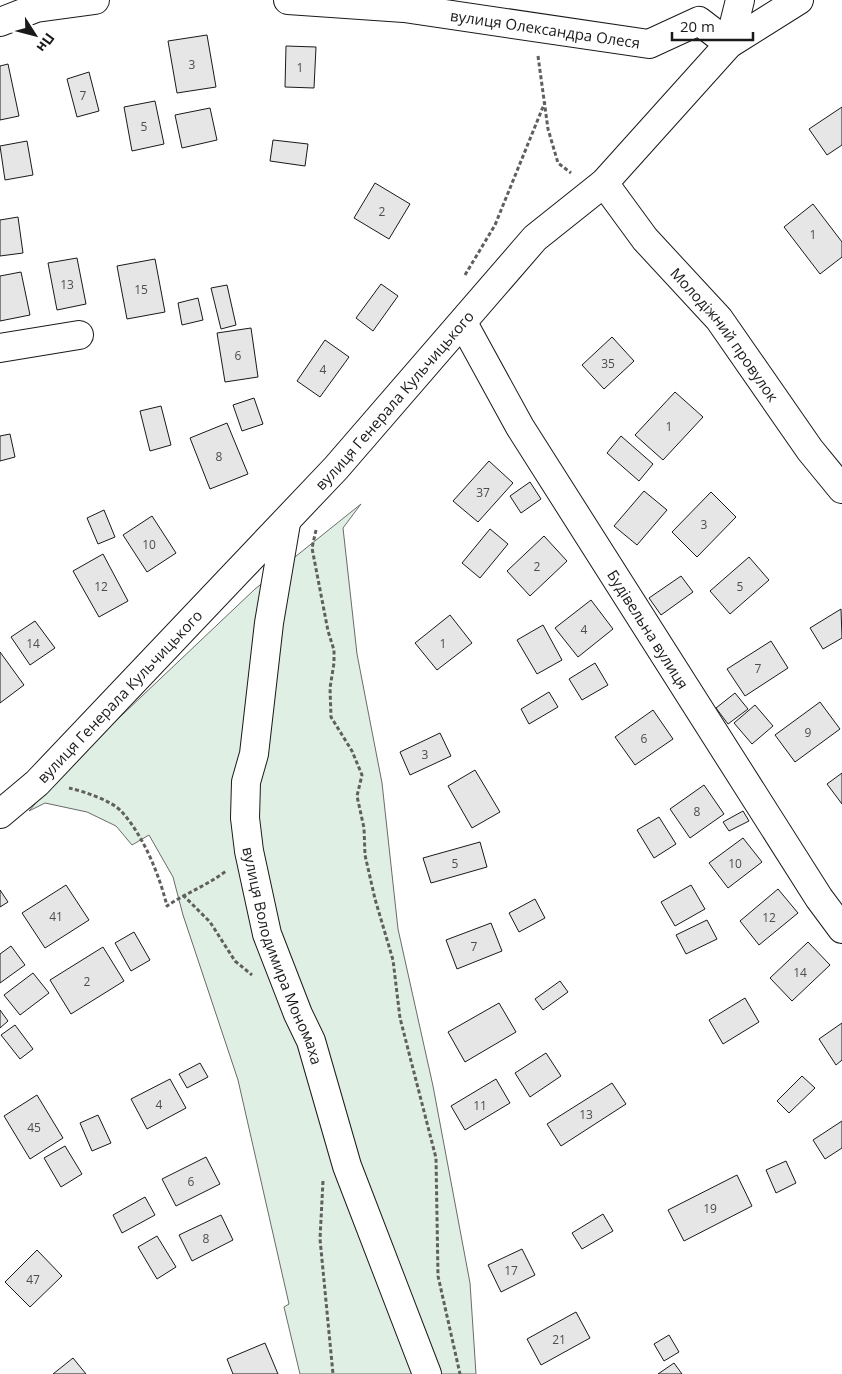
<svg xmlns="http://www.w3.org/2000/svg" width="842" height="1374" font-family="'Open Sans',sans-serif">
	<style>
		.green { fill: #e0efe3; stroke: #6a6a6a }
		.building { fill: #e6e6e6; stroke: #1a1a1a }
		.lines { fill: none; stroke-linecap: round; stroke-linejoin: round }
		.minor-casing { stroke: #1a1a1a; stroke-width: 30 }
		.path { stroke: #5f5f5f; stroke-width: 3; stroke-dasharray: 4 2.5; stroke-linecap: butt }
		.minor { stroke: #fff; stroke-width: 28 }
		.labels { text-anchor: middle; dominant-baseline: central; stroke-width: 4; stroke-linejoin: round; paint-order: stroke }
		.number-label { font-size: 12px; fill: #4d4d4d }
		.street-label { font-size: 15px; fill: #1a1a1a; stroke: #fff }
	</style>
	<rect width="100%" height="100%" fill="#fff"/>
	<path class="green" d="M 361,504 L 343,528 L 357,654 L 382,783 L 398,929 L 433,1086 L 470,1283 L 476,1374 L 300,1374 L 284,1307 L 289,1304 L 238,1080 L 183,915 L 173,877 L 149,835 L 132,845 L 116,826 L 87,812 L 45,803 L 29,811 L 65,769 L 255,589 Z"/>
	<g class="building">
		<path d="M 207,35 L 216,87 L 177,93 L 168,41 Z"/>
		<path d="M 286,46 L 316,47 L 314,88 L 285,87 Z"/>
		<path d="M 8,64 L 19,116 L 0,120 L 0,66 Z"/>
		<path d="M 89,72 L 99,111 L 77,117 L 67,79 Z"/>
		<path d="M 155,101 L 164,144 L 132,151 L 124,107 Z"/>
		<path d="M 842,107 L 842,145 L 827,155 L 809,129 Z"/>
		<path d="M 210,108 L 217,140 L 182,148 L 175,115 Z"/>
		<path d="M 273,140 L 308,144 L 305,166 L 270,161 Z"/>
		<path d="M 27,141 L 33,175 L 5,180 L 0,146 Z"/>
		<path d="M 375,183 L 410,204 L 389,239 L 354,218 Z"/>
		<path d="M 813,204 L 842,242 L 842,257 L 820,274 L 784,227 Z"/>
		<path d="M 18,217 L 23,253 L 0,256 L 0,220 Z"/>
		<path d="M 77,258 L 86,304 L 57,310 L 48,263 Z"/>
		<path d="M 155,259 L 165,312 L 127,319 L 117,266 Z"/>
		<path d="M 21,272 L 30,315 L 0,321 L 0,276 Z"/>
		<path d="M 381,284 L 398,296 L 373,331 L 356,318 Z"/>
		<path d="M 227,285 L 236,325 L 221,329 L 211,288 Z"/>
		<path d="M 198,298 L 203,320 L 182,325 L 178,303 Z"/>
		<path d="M 251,328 L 258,377 L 225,382 L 217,333 Z"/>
		<path d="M 612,337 L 634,361 L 604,389 L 582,365 Z"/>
		<path d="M 325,340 L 349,357 L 320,397 L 297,381 Z"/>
		<path d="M 675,392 L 703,417 L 663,460 L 635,435 Z"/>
		<path d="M 254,398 L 263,424 L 242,431 L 233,405 Z"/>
		<path d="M 161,406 L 171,445 L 150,451 L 140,411 Z"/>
		<path d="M 227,423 L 248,474 L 210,489 L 190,438 Z"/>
		<path d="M 10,434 L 15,457 L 0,461 L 0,436 Z"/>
		<path d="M 621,436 L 653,464 L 639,481 L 607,453 Z"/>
		<path d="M 489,461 L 513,483 L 478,522 L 453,501 Z"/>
		<path d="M 530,482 L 541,499 L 521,513 L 510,496 Z"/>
		<path d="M 644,491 L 667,510 L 637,545 L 614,526 Z"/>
		<path d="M 711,492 L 736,517 L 697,557 L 672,532 Z"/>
		<path d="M 104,510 L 115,537 L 98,544 L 87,518 Z"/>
		<path d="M 152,516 L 176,553 L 147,572 L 123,535 Z"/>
		<path d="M 490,529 L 508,544 L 480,578 L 462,563 Z"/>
		<path d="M 544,536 L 567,561 L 530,596 L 507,571 Z"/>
		<path d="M 103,554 L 128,601 L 99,617 L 73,571 Z"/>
		<path d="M 749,557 L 769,580 L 730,614 L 710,591 Z"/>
		<path d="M 681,576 L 693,592 L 661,615 L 649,598 Z"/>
		<path d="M 591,600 L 613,629 L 578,657 L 555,628 Z"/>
		<path d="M 841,609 L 842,638 L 823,649 L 810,628 Z"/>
		<path d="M 450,615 L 472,643 L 437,670 L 415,643 Z"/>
		<path d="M 35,621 L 55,648 L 30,665 L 11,637 Z"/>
		<path d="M 543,625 L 562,660 L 537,674 L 517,640 Z"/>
		<path d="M 771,641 L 788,668 L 745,696 L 727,669 Z"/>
		<path d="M 0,652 L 24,685 L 0,703 Z"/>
		<path d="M 595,663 L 608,685 L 582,700 L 569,679 Z"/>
		<path d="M 549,692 L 558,707 L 529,724 L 521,709 Z"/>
		<path d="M 735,693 L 748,709 L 728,724 L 716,708 Z"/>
		<path d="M 820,702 L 840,729 L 795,762 L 775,735 Z"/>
		<path d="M 755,705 L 773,726 L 752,744 L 734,723 Z"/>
		<path d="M 653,710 L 673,739 L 635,765 L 615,737 Z"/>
		<path d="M 440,733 L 451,756 L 410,775 L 400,752 Z"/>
		<path d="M 475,770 L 500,812 L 472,828 L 448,786 Z"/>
		<path d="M 842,773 L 842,804 L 827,784 Z"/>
		<path d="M 704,785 L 724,814 L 690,838 L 670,809 Z"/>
		<path d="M 743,811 L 749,821 L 729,831 L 723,822 Z"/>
		<path d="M 659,817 L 676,844 L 654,858 L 637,830 Z"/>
		<path d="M 743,838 L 762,862 L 728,888 L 709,863 Z"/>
		<path d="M 480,842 L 487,867 L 431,883 L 423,858 Z"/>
		<path d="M 66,885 L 89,920 L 45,948 L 22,913 Z"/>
		<path d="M 691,885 L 705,909 L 675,926 L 661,902 Z"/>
		<path d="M 778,889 L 798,913 L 759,945 L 740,921 Z"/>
		<path d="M 0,890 L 8,902 L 0,907 Z"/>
		<path d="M 535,899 L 545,918 L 519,932 L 509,913 Z"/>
		<path d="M 707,920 L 717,939 L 686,954 L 676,935 Z"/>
		<path d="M 491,923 L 502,951 L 457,969 L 446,940 Z"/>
		<path d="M 134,932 L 150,960 L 131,971 L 115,943 Z"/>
		<path d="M 808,942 L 830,965 L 792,1001 L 770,978 Z"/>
		<path d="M 11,946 L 25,965 L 0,983 L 0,954 Z"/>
		<path d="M 103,947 L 124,981 L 71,1014 L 50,980 Z"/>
		<path d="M 33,973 L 49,993 L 20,1015 L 4,995 Z"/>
		<path d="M 560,981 L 568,992 L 543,1010 L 535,999 Z"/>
		<path d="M 745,998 L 759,1022 L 723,1044 L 709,1020 Z"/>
		<path d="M 499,1003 L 516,1032 L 465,1062 L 448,1032 Z"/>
		<path d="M 0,1010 L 8,1021 L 0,1028 Z"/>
		<path d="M 842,1023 L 842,1060 L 836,1065 L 819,1039 Z"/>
		<path d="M 15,1025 L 33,1049 L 20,1059 L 1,1035 Z"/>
		<path d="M 546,1053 L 561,1076 L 530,1097 L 515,1073 Z"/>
		<path d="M 200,1063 L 208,1077 L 187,1088 L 179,1074 Z"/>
		<path d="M 802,1076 L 815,1088 L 789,1113 L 777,1101 Z"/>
		<path d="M 170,1079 L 186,1108 L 147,1129 L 131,1099 Z"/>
		<path d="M 496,1079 L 510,1103 L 465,1130 L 451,1106 Z"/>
		<path d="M 612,1083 L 626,1104 L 561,1146 L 547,1124 Z"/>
		<path d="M 37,1095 L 63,1138 L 30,1159 L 4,1116 Z"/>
		<path d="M 98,1115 L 111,1143 L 92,1151 L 80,1123 Z"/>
		<path d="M 842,1121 L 842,1148 L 825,1159 L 813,1140 Z"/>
		<path d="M 65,1146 L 82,1174 L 61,1187 L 44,1158 Z"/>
		<path d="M 206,1157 L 220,1184 L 176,1206 L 162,1179 Z"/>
		<path d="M 786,1161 L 796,1183 L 776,1193 L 766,1170 Z"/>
		<path d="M 737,1175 L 752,1206 L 684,1241 L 668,1210 Z"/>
		<path d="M 145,1197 L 155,1215 L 122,1233 L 113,1215 Z"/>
		<path d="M 603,1214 L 613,1231 L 582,1249 L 572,1233 Z"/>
		<path d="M 221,1215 L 233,1240 L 192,1261 L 179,1235 Z"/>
		<path d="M 157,1236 L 176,1267 L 157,1279 L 138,1247 Z"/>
		<path d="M 522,1249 L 535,1275 L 501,1292 L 488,1265 Z"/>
		<path d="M 37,1250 L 62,1276 L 30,1307 L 5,1282 Z"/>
		<path d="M 576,1312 L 590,1338 L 541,1365 L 527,1339 Z"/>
		<path d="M 669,1335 L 679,1352 L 664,1361 L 654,1344 Z"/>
		<path d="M 265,1343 L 278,1374 L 233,1374 L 227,1359 Z"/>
		<path d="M 73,1358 L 86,1374 L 53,1374 Z"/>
		<path d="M 674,1363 L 682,1374 L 658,1374 Z"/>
	</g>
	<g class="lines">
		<defs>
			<g id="minor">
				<path id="s1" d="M 288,0 L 404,8 L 649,44 L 699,21 L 729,44 L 740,0"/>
				<path d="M 0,22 L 36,8 L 95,0"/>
				<path id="s2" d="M 604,183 L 645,239 L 719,319 L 810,450 L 842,489"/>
				<path id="s3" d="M 463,323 L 520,427 L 819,898 L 842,929"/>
				<path d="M 0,348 L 79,335"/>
				<path id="s4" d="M 286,523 L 269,623 L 254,754 L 246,782 L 245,818 L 249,851 L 267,934 L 298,1014 L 311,1041 L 347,1166 L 427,1374"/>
				<path id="s5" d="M 0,814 L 37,783 L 336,468 L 535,238 L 604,183 L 729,44 L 799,0"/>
			</g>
		</defs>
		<use href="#minor" class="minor-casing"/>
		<g class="path">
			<path d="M 538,56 L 548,129 L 558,163 L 571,173"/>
			<path d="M 465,275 L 495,225 L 545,102"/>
			<path d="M 316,530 L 312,548 L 328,631 L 334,650 L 334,663 L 330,688 L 331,717 L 352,751 L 362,775 L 357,796 L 364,828 L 365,855 L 375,899 L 393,960 L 400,1018 L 436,1158 L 438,1276 L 460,1374"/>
			<path d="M 69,788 C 85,792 111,800 122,812 C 144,837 159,874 167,906 C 186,893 208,885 226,871"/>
			<path d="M 183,895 L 210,922 L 235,961 L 252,975"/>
			<path d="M 323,1181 L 320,1239 L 333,1374"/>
		</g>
		<use href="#minor" class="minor"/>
	</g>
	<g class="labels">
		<g class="number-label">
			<text x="192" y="64">3</text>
			<text x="300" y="67">1</text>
			<text x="83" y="95">7</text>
			<text x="144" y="126">5</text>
			<text x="382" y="211">2</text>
			<text x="813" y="234">1</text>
			<text x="67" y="284">13</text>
			<text x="141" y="289">15</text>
			<text x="238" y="355">6</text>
			<text x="608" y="363">35</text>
			<text x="323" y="369">4</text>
			<text x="669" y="426">1</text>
			<text x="219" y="456">8</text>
			<text x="483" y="492">37</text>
			<text x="704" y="524">3</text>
			<text x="149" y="544">10</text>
			<text x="537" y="566">2</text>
			<text x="101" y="586">12</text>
			<text x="740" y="586">5</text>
			<text x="584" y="629">4</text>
			<text x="33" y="643">14</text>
			<text x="443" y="643">1</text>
			<text x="758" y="668">7</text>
			<text x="808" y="732">9</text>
			<text x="644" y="738">6</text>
			<text x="425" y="754">3</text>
			<text x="697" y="811">8</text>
			<text x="455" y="863">5</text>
			<text x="735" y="863">10</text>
			<text x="56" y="916">41</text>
			<text x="769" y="917">12</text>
			<text x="474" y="946">7</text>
			<text x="800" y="972">14</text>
			<text x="87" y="981">2</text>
			<text x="159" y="1104">4</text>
			<text x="480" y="1105">11</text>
			<text x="586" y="1114">13</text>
			<text x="34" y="1127">45</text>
			<text x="191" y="1181">6</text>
			<text x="710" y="1208">19</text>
			<text x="206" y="1238">8</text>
			<text x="511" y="1270">17</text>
			<text x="33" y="1279">47</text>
			<text x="559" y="1339">21</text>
		</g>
		<g class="street-label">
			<text stroke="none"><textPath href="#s1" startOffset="259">вулиця Олександра Олеся</textPath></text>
			<text stroke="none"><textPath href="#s2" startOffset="194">Молодіжний провулок</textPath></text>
			<text stroke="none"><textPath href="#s5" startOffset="572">вулиця Генерала Кульчицького</textPath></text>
			<text stroke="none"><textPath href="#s3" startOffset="358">Будівельна вулиця</textPath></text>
			<text stroke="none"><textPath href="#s5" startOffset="168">вулиця Генерала Кульчицького</textPath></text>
			<text stroke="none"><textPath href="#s4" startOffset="442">вулиця Володимира Мономаха</textPath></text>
		</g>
	</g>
	<g transform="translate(35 35) rotate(126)" stroke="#ffffff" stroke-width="4" paint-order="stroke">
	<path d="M0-4L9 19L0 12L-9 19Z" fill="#1a1a1a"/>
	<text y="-8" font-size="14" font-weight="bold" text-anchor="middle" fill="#1a1a1a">Пн</text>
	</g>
	<path d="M672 32v8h81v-8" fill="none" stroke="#1a1a1a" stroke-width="2.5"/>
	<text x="680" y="32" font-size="15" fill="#1a1a1a" stroke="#ffffff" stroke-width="4" paint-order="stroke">20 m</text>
</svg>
